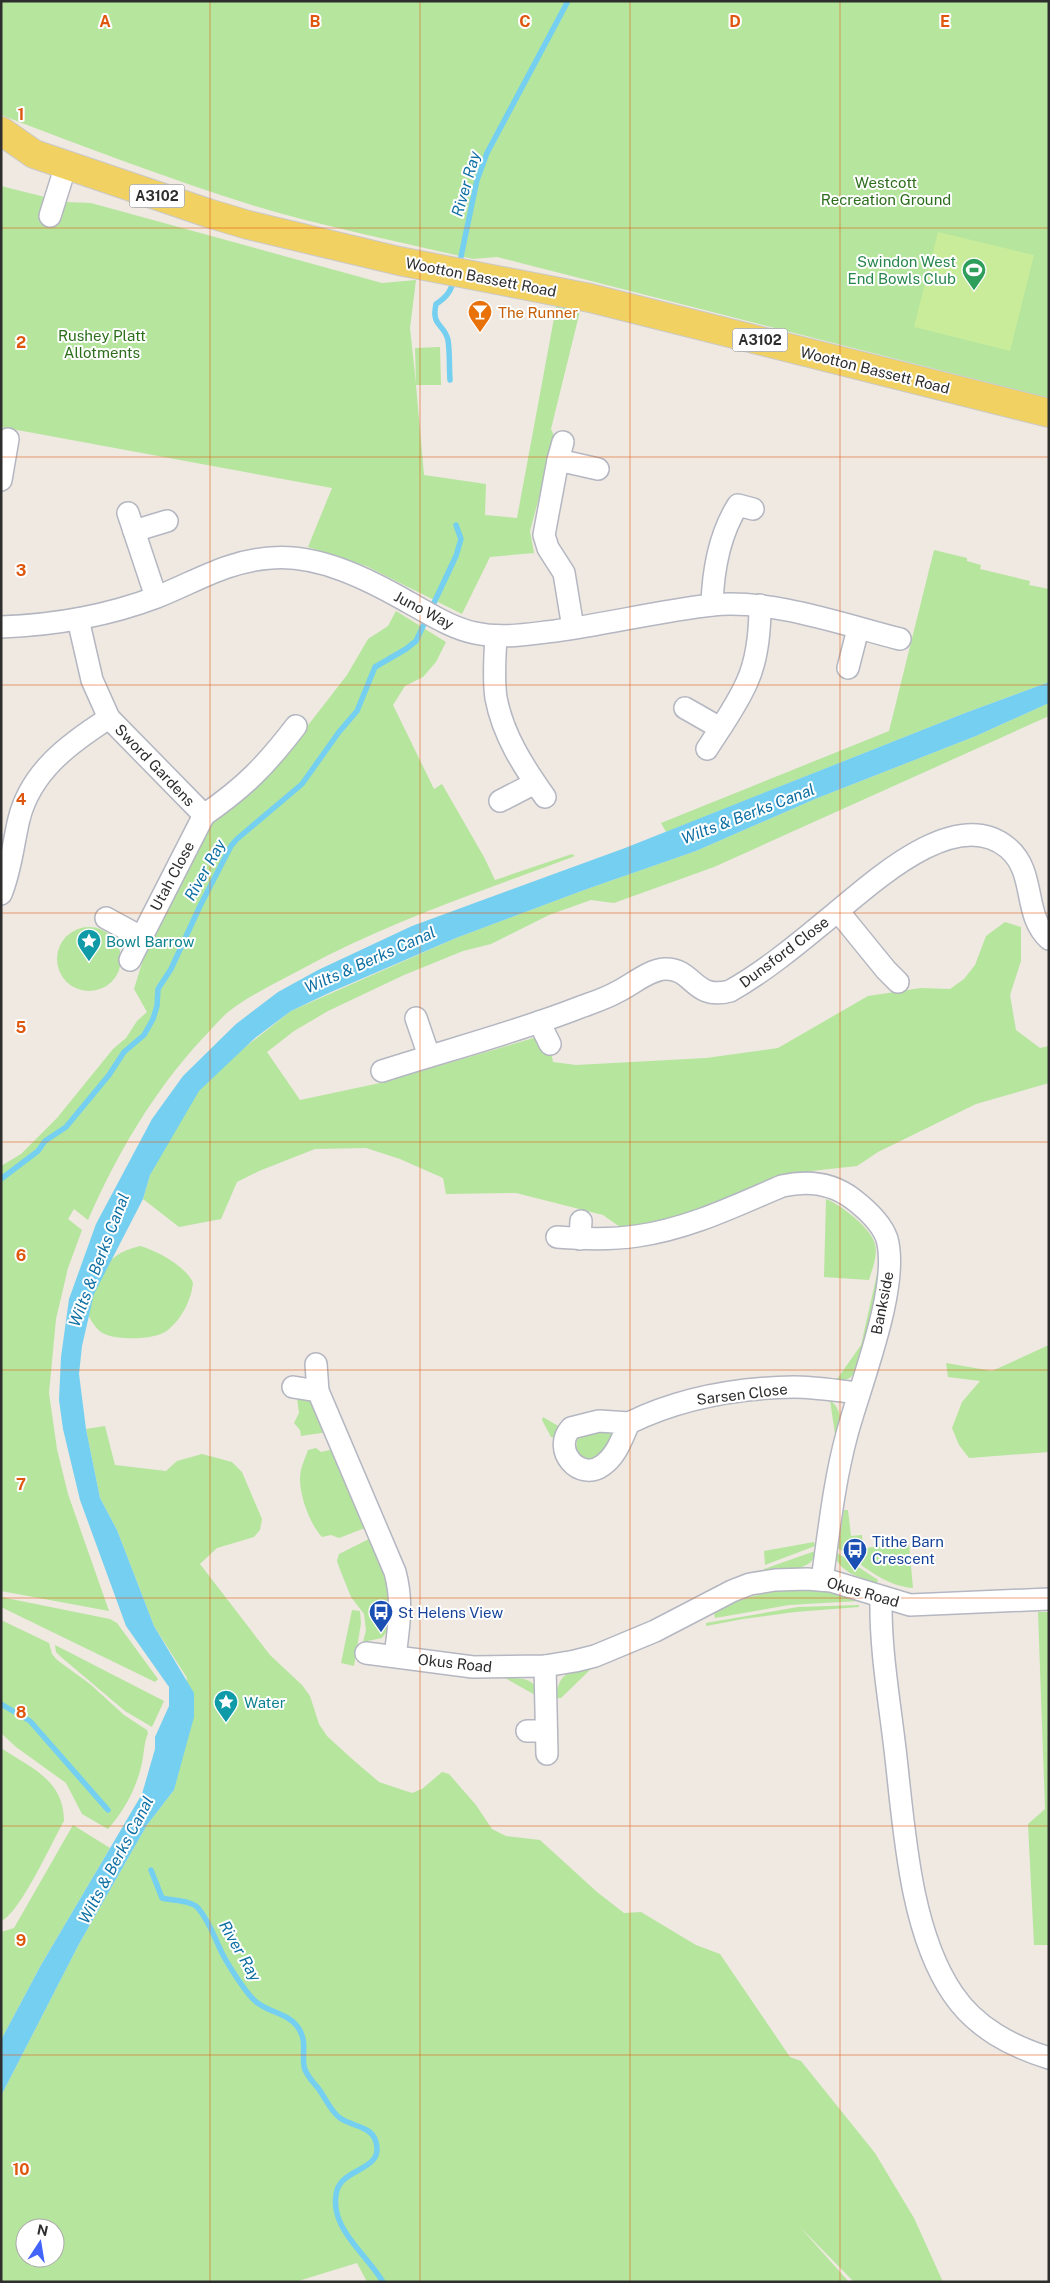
<svg xmlns="http://www.w3.org/2000/svg" width="1050" height="2283" font-family="'Public Sans',sans-serif">
	<style>
		.green { fill: #b6e59e; fill-rule: evenodd }
		.pitch { fill: #c9ec9a }
		.water { fill: #75cff0 }
		.lines { fill: none; stroke-linecap: round; stroke-linejoin: round }
		.stream { stroke: #75cff0; stroke-width: 5.5 }
		.street-casing { stroke: #b4b7c1; stroke-width: 24 }
		.primary-casing { stroke: #c9c9c9; stroke-width: 30 }
		.street { stroke: #fff; stroke-width: 21 }
		.primary { stroke: #f2d163; stroke-width: 28 }
		.grid { fill: none; stroke: #df570e; stroke-width: 1; stroke-opacity: 0.55 }
		.labels { text-anchor: middle; dominant-baseline: central; stroke-width: 4; stroke-linejoin: round; paint-order: stroke }
		.shield { fill: #fff; stroke: #6d6d6d; stroke-width: 1 }
		.shield-label { font-size: 14px; font-weight: bold; fill: #2e2e2e }
		.park-label { font-size: 15px; fill: #2c6e1b; stroke: #fff }
		.leisure-label { font-size: 15px; fill: #27864d; stroke: #fff; text-anchor: end }
		.street-label { font-size: 15px; fill: #2e2e2e; stroke: #fff }
		.food-label { font-size: 15px; fill: #c56008; stroke: #fff; text-anchor: start }
		.culture-label { font-size: 15px; fill: #0d838f; stroke: #fff; text-anchor: start }
		.transit-label { font-size: 15px; fill: #164399; stroke: #fff; text-anchor: start }
		.water-label { font-size: 16px; font-style: italic; fill: #0d6fa3; stroke: #fff }
		.grid-label { font-size: 16px; text-anchor: middle; font-weight: bold; fill: #df570e; stroke: #fff; stroke-width: 4; stroke-linejoin: round; paint-order: stroke }
	</style>
	<rect width="100%" height="100%" fill="#efe9e1"/>
	<g class="green">
		<path d="M 1,1 L 1049,1 L 1049,398 L 497,257 L 473,259 C 401,242 325,227 255,206 C 169,179 85,147 1,115 Z"/>
		<path d="M 1,186 L 49,198 L 59,204 L 66,202 L 91,203 L 382,283 L 416,280 L 410,328 L 416,384 L 415,348 L 440,347 L 441,385 L 416,385 L 424,475 L 486,484 L 485,515 L 517,518 L 557,302 L 580,311 L 551,429 L 555,438 L 530,531 L 534,553 L 490,557 L 462,614 L 366,566 L 308,547 L 332,488 L 1,427 Z"/>
		<path d="M 934,550 L 967,558 L 967,561 L 981,565 L 980,569 L 1030,581 L 1029,585 L 1049,589 L 1049,682 L 965,713 L 666,832 L 661,823 L 889,731 Z"/>
		<path d="M 396,611 L 446,642 L 436,662 L 423,677 L 405,686 L 393,705 L 434,789 L 442,784 L 484,857 L 495,880 L 572,854 L 575,856 C 482,891 388,922 300,970 C 276,983 250,995 228,1012 C 219,1020 211,1030 202,1039 C 153,1092 117,1154 88,1220 L 74,1209 L 68,1219 L 82,1230 L 68,1268 L 56,1319 L 49,1393 L 57,1449 L 68,1494 L 109,1611 L 1,1591 L 1,1166 L 21,1154 L 57,1118 L 113,1049 L 126,1038 L 137,1021 L 147,1012 L 134,989 L 149,940 L 209,828 L 219,816 L 239,798 L 250,795 L 281,760 L 347,675 L 368,639 L 388,626 Z"/>
		<path d="M 1049,703 L 1049,716 L 714,867 L 614,903 L 591,900 L 549,915 L 491,944 L 463,951 L 404,975 L 328,1011 L 294,1031 L 267,1052 L 300,1100 L 380,1083 L 537,1037 L 551,1052 L 553,1062 L 576,1065 L 706,1058 L 778,1048 L 868,996 L 921,988 L 950,989 L 964,979 L 975,965 L 986,936 L 1005,922 L 1021,927 L 1021,961 L 1010,995 L 1016,1030 L 1040,1048 L 1049,1046 L 1049,1083 L 976,1104 L 878,1152 L 857,1166 L 793,1173 L 726,1202 L 632,1229 L 620,1227 L 603,1215 L 516,1193 L 446,1194 L 443,1178 L 400,1159 L 366,1148 L 315,1149 L 259,1171 L 237,1182 L 221,1219 L 179,1227 L 143,1199 L 150,1175 L 201,1082 L 291,1011 L 456,938 L 587,889 L 696,851 L 815,799 L 976,736 Z"/>
		<circle cx="89" cy="959" r="32"/>
		<path d="M 826,1199 C 841,1205 871,1228 875,1244 C 878,1256 872,1269 869,1280 L 824,1277 Z"/>
		<path d="M 140,1246 C 156,1250 187,1267 193,1283 C 191,1301 182,1318 168,1330 C 156,1340 122,1340 107,1335 C 97,1332 91,1321 87,1312 C 100,1278 101,1255 140,1246 Z"/>
		<path d="M 879,1265 L 883,1267 L 860,1364 C 854,1376 849,1381 835,1382 L 861,1345 Z"/>
		<path d="M 1049,1345 L 1049,1452 L 969,1458 L 959,1445 L 952,1428 L 962,1402 L 980,1381 L 948,1377 L 946,1363 L 992,1371 Z"/>
		<path d="M 297,1398 L 314,1398 L 328,1432 L 301,1436 L 300,1430 L 294,1423 L 299,1413 Z"/>
		<path d="M 830,1400 C 844,1412 841,1425 836,1441 Z"/>
		<path d="M 543,1417 L 560,1427 L 555,1438 L 551,1437 L 542,1420 Z"/>
		<path d="M 105,1426 L 115,1465 L 166,1471 L 177,1461 L 202,1454 L 232,1462 L 242,1472 L 262,1519 L 260,1530 L 254,1537 L 217,1548 L 200,1564 L 270,1655 L 302,1685 L 310,1696 L 319,1724 L 327,1736 L 351,1758 L 379,1782 L 412,1793 L 422,1789 L 442,1772 L 449,1774 L 476,1805 L 492,1829 L 506,1836 L 540,1840 L 597,1892 L 624,1913 L 641,1912 L 696,1945 L 720,1954 L 790,2057 L 801,2061 L 875,2153 L 914,2218 L 943,2282 L 854,2282 L 799,2226 L 849,2282 L 367,2282 L 357,2263 L 295,2282 L 1,2282 L 1,2096 L 79,1944 L 147,1825 L 174,1790 L 187,1678 L 154,1626 L 117,1530 L 100,1498 L 86,1429 ZM 25,2228 L 55,2228 L 55,2258 L 25,2258 Z"/>
		<path d="M 610,1430 L 613,1433 L 602,1458 L 583,1461 C 577,1452 574,1446 579,1435 Z"/>
		<path d="M 316,1448 L 321,1452 L 330,1450 L 334,1451 L 365,1528 L 339,1538 L 331,1535 L 322,1537 C 310,1524 300,1497 300,1479 C 300,1468 305,1459 308,1450 Z"/>
		<path d="M 844,1510 L 848,1510 L 851,1536 L 862,1535 L 863,1548 L 909,1544 L 913,1588 C 884,1586 861,1564 838,1548 Z"/>
		<path d="M 371,1538 L 389,1580 L 390,1627 L 382,1638 L 363,1642 L 366,1630 L 364,1614 L 351,1597 L 339,1567 L 337,1561 L 339,1554 Z"/>
		<path d="M 814,1542 L 815,1546 L 765,1565 L 764,1551 Z"/>
		<path d="M 818,1550 C 811,1573 784,1570 764,1573 L 764,1569 Z"/>
		<path d="M 833,1550 L 878,1580 L 877,1583 C 858,1577 837,1572 833,1550 Z"/>
		<path d="M 809,1588 L 828,1590 L 860,1598 L 859,1601 L 789,1605 L 715,1618 L 714,1613 C 744,1595 775,1590 809,1588 Z"/>
		<path d="M 1,1597 L 110,1619 L 117,1623 L 158,1679 L 155,1682 L 1,1607 Z"/>
		<path d="M 859,1605 L 859,1607 L 795,1612 L 743,1619 L 706,1626 L 706,1623 L 798,1607 Z"/>
		<path d="M 352,1610 L 360,1611 L 361,1623 L 354,1666 L 341,1663 Z"/>
		<path d="M 1038,1612 L 1049,1612 L 1049,1945 L 1034,1945 L 1028,1824 L 1045,1809 Z"/>
		<path d="M 1,1620 L 49,1643 L 52,1654 L 57,1660 L 90,1684 L 124,1715 L 147,1730 L 148,1733 C 144,1743 144,1753 142,1763 C 137,1787 124,1811 108,1829 L 82,1814 L 66,1783 L 16,1747 L 1,1733 Z"/>
		<path d="M 55,1645 L 164,1701 L 152,1727 L 125,1711 L 61,1657 L 56,1652 Z"/>
		<path d="M 594,1666 L 561,1698 L 556,1698 C 559,1671 570,1671 594,1666 Z"/>
		<path d="M 505,1678 C 529,1678 533,1679 544,1700 Z"/>
		<path d="M 1,1748 C 31,1768 64,1780 64,1821 C 53,1840 19,1915 1,1921 Z"/>
		<path d="M 73,1825 L 110,1848 L 41,1965 L 1,2040 L 1,1932 L 14,1928 Z"/>
	</g>
	<path class="pitch" d="M 938,232 L 1034,255 L 1010,351 L 914,327 Z"/>
	<path class="water" d="M 1049,682 L 1049,703 L 976,736 L 815,799 L 696,851 L 587,889 L 456,938 L 331,992 L 291,1011 L 255,1038 L 199,1091 L 150,1175 L 143,1199 L 94,1294 L 82,1346 L 79,1374 L 86,1429 L 100,1498 L 117,1530 L 154,1626 L 194,1693 L 194,1717 L 174,1790 L 147,1825 L 79,1944 L 1,2096 L 1,2040 L 41,1965 L 142,1794 L 155,1749 L 155,1737 L 169,1706 L 169,1687 L 126,1626 L 80,1500 L 63,1429 L 59,1400 L 61,1357 L 69,1299 L 96,1224 L 152,1119 L 183,1076 L 236,1024 L 278,992 L 318,970 L 412,926 L 625,848 L 965,713 Z"/>
	<g class="lines">
		<g class="stream">
			<path d="M 459,266 L 477,180 L 487,153 L 568,1"/>
			<path d="M 450,380 C 449,367 450,353 448,340 C 444,323 431,327 436,304 C 447,297 451,291 454,279"/>
			<path d="M 1,1179 L 38,1151 L 45,1141 L 66,1127 L 109,1075 L 124,1052 L 144,1035 L 153,1019 L 157,1006 L 158,989 L 171,969 L 200,906 L 231,846 L 237,839 L 302,784 L 339,732 L 357,711 L 375,667 L 406,649 L 416,641 L 456,556 L 461,539 L 456,525"/>
			<path d="M 1,1704 L 30,1721 L 108,1810"/>
			<path d="M 151,1870 L 162,1898 C 173,1901 190,1900 198,1908 C 210,1922 215,1939 223,1955 C 229,1966 244,1990 253,1999 C 266,2013 289,2012 299,2029 C 307,2042 302,2052 304,2066 C 305,2074 313,2082 318,2088 C 325,2097 331,2112 340,2118 C 353,2127 372,2126 376,2142 C 384,2171 344,2167 337,2190 C 327,2227 367,2254 383,2282"/>
		</g>
		<defs>
			<g id="street">
				<path d="M 50,216 L 66,165"/>
				<path d="M 558,460 L 563,442"/>
				<path d="M 1,480 L 8,439"/>
				<path d="M 128,513 L 156,597"/>
				<path d="M 134,531 L 167,521"/>
				<path d="M 712,605 C 713,570 719,535 738,505 L 753,509"/>
				<path d="M 78,619 L 92,680 L 109,718 L 204,815 C 245,787 266,765 296,726"/>
				<path d="M 1,627 C 55,625 107,616 157,597 C 197,581 227,561 271,558 C 318,554 368,579 408,602 C 430,614 451,628 475,633 C 502,639 528,634 555,631 C 607,624 659,611 712,605 C 772,599 841,624 900,639"/>
				<path d="M 573,628 L 564,573 L 548,548 L 544,535 L 558,460 L 598,469"/>
				<path d="M 496,636 C 495,656 493,678 496,698 C 503,735 523,766 545,797"/>
				<path d="M 848,668 L 858,629"/>
				<path d="M 685,708 L 720,728"/>
				<path d="M 707,749 C 721,727 737,705 747,682 C 758,658 760,631 760,605"/>
				<path d="M 500,801 L 535,783"/>
				<path d="M 1,894 C 11,870 13,844 19,819 C 31,771 70,743 109,718"/>
				<path d="M 838,911 L 886,970 L 898,982"/>
				<path d="M 106,918 L 141,937"/>
				<path d="M 130,960 L 204,815"/>
				<path d="M 416,1018 L 429,1056"/>
				<path d="M 539,1022 L 550,1044"/>
				<path d="M 382,1071 C 447,1050 514,1033 578,1008 C 591,1003 605,999 617,992 C 632,985 648,970 665,969 C 694,968 693,1001 730,991 C 762,973 793,948 822,924 C 863,892 953,801 1008,848 C 1037,873 1022,914 1049,939"/>
				<path d="M 557,1237 C 583,1239 611,1240 637,1236 C 688,1229 735,1206 782,1186 C 808,1180 832,1183 853,1199 C 866,1209 882,1224 887,1239 C 900,1287 860,1385 847,1434 C 834,1482 829,1531 822,1580"/>
				<path d="M 580,1239 L 581,1221"/>
				<path d="M 316,1364 L 318,1391 L 395,1572 C 403,1601 399,1627 395,1656"/>
				<path d="M 293,1387 L 318,1391"/>
				<path d="M 629,1423 L 599,1421 L 571,1428 C 551,1450 580,1483 603,1465 C 617,1455 622,1438 629,1423 C 680,1398 737,1388 794,1387 C 816,1387 838,1391 859,1393"/>
				<path d="M 881,1597 C 880,1648 889,1698 895,1749 C 904,1825 909,1930 953,1994 C 976,2028 1011,2046 1049,2058"/>
				<path d="M 366,1653 L 473,1667 L 545,1666 L 575,1661 L 595,1656 L 655,1631 L 732,1591 L 750,1584 L 775,1580 L 807,1579 L 831,1581 L 910,1605 L 1049,1599"/>
				<path d="M 545,1666 L 547,1754"/>
				<path d="M 527,1731 L 546,1731"/>
			</g>
			<path id="primary" d="M 1,131 L 34,154 L 208,213 L 248,225 L 399,261 L 590,298 L 1049,413"/>
		</defs>
		<use href="#street" class="street-casing"/>
		<use href="#primary" class="primary-casing"/>
		<use href="#street" class="street"/>
		<use href="#primary" class="primary"/>
	</g>
	<path class="grid" d="M 210,1 L 210,2282M 420,1 L 420,2282M 630,1 L 630,2282M 840,1 L 840,2282M 1,228 L 1049,228M 1,457 L 1049,457M 1,685 L 1049,685M 1,913 L 1049,913M 1,1142 L 1049,1142M 1,1370 L 1049,1370M 1,1598 L 1049,1598M 1,1826 L 1049,1826M 1,2055 L 1049,2055"/>
	<defs>
		<symbol id="stadium-pin" viewBox="-11 -11 22 30"><path d="M0 17L-7.5 6A9.5 9.5 0 1 1 7.5 6Z" fill="#2e9e5b" stroke="#fff"/><path d="M0-5a6.5 5 0 1 0 0 10a6.5 5 0 1 0 0-10ZM-3.5-1.8h7v3.6h-7Z" fill="#fff"/></symbol>
		<symbol id="bar-pin" viewBox="-11 -11 22 30"><path d="M0 17L-7.5 6A9.5 9.5 0 1 1 7.5 6Z" fill="#e8710a" stroke="#fff"/><path d="M-6-5H6L.8 .8V4.5H3.5V6h-7V4.5H-.8V.8Z" fill="#fff"/></symbol>
		<symbol id="sight-pin" viewBox="-11 -11 22 30"><path d="M0 17L-7.5 6A9.5 9.5 0 1 1 7.5 6Z" fill="#0f9aa8" stroke="#fff"/><path d="M0-6L1.8-2.2L6-1.7L2.9 1.2L3.7 5.4L0 3.3L-3.7 5.4L-2.9 1.2L-6-1.7L-1.8-2.2Z" fill="#fff"/></symbol>
		<symbol id="bus-pin" viewBox="-11 -11 22 30"><path d="M0 17L-7.5 6A9.5 9.5 0 1 1 7.5 6Z" fill="#1a4fb4" stroke="#fff"/><path d="M-5-6H5V4H4V6H2V4H-2V6H-4V4H-5ZM-3.5-4V0h7V-4ZM-3.5 1.2v1.5H-2V1.2ZM2 1.2v1.5H3.5V1.2Z" fill="#fff"/></symbol>
	</defs>
	<g fill-rule="evenodd">
		<use href="#stadium-pin" x="960" y="256" width="28" height="38"/>
		<use href="#bar-pin" x="466" y="298" width="28" height="38"/>
		<use href="#sight-pin" x="75" y="927" width="28" height="38"/>
		<use href="#bus-pin" x="841" y="1536" width="28" height="38"/>
		<use href="#bus-pin" x="367" y="1598" width="28" height="38"/>
		<use href="#sight-pin" x="212" y="1688" width="28" height="38"/>
	</g>
	<g class="labels">
		<g class="shield">
			<rect x="129.5" y="184.5" width="55" height="23" rx="4"/>
			<rect x="732.5" y="328.5" width="55" height="23" rx="4"/>
		</g>
		<g class="shield-label">
			<text x="157" y="196">A3102</text>
			<text x="760" y="340">A3102</text>
		</g>
		<g class="park-label">
			<text x="886" y="182">Westcott<tspan x="886" dy="17">Recreation Ground</tspan></text>
			<text x="102" y="335">Rushey Platt<tspan x="102" dy="17">Allotments</tspan></text>
		</g>
		<g class="leisure-label">
			<text x="956" y="261">Swindon West<tspan x="956" dy="17">End Bowls Club</tspan></text>
		</g>
		<g class="street-label">
			<text transform="translate(481 277) rotate(11)">Wootton Bassett Road</text>
			<text transform="translate(875 370) rotate(14)">Wootton Bassett Road</text>
			<text transform="translate(424 610) rotate(28)">Juno Way</text>
			<text transform="translate(155 765) rotate(46)">Sword Gardens</text>
			<text transform="translate(172 876) rotate(-62)">Utah Close</text>
			<text transform="translate(784 952) rotate(-37)">Dunsford Close</text>
			<text transform="translate(882 1303) rotate(-79)">Bankside</text>
			<text transform="translate(742 1394) rotate(-7)">Sarsen Close</text>
			<text transform="translate(863 1592) rotate(16)">Okus Road</text>
			<text transform="translate(455 1663) rotate(6)">Okus Road</text>
		</g>
		<g class="food-label">
			<text x="498" y="312">The Runner</text>
		</g>
		<g class="culture-label">
			<text x="106" y="941">Bowl Barrow</text>
			<text x="244" y="1702">Water</text>
		</g>
		<g class="transit-label">
			<text x="872" y="1541">Tithe Barn<tspan x="872" dy="17">Crescent</tspan></text>
			<text x="398" y="1612">St Helens View</text>
		</g>
		<g class="water-label">
			<text transform="translate(466 184) rotate(-74)">River Ray</text>
			<text transform="translate(748 814) rotate(-21)">Wilts &amp; Berks Canal</text>
			<text transform="translate(205 870) rotate(-61)">River Ray</text>
			<text transform="translate(370 960) rotate(-24)">Wilts &amp; Berks Canal</text>
			<text transform="translate(99 1260) rotate(-69)">Wilts &amp; Berks Canal</text>
			<text transform="translate(116 1860) rotate(-62)">Wilts &amp; Berks Canal</text>
			<text transform="translate(240 1951) rotate(60)">River Ray</text>
		</g>
	</g>
	<g class="grid-label">
		<text x="105" y="27">A</text>
		<text x="315" y="27">B</text>
		<text x="525" y="27">C</text>
		<text x="735" y="27">D</text>
		<text x="945" y="27">E</text>
		<text x="21" y="120">1</text>
		<text x="21" y="348">2</text>
		<text x="21" y="576">3</text>
		<text x="21" y="805">4</text>
		<text x="21" y="1033">5</text>
		<text x="21" y="1261">6</text>
		<text x="21" y="1490">7</text>
		<text x="21" y="1718">8</text>
		<text x="21" y="1946">9</text>
		<text x="21" y="2175">10</text>
	</g>
	<rect width="1050" height="2283" fill="none" stroke="#2e2e2e" stroke-width="5"/>
	<g transform="translate(40 2243) rotate(12)"><circle r="24" fill="#ffffff" stroke="#ababab"/>
	<path d="M0-4L9 19L0 12L-9 19Z" fill="#4264fb"/>
	<text y="-8" font-size="14" font-weight="bold" text-anchor="middle" fill="#2e2e2e">N</text>
	</g>
</svg>
